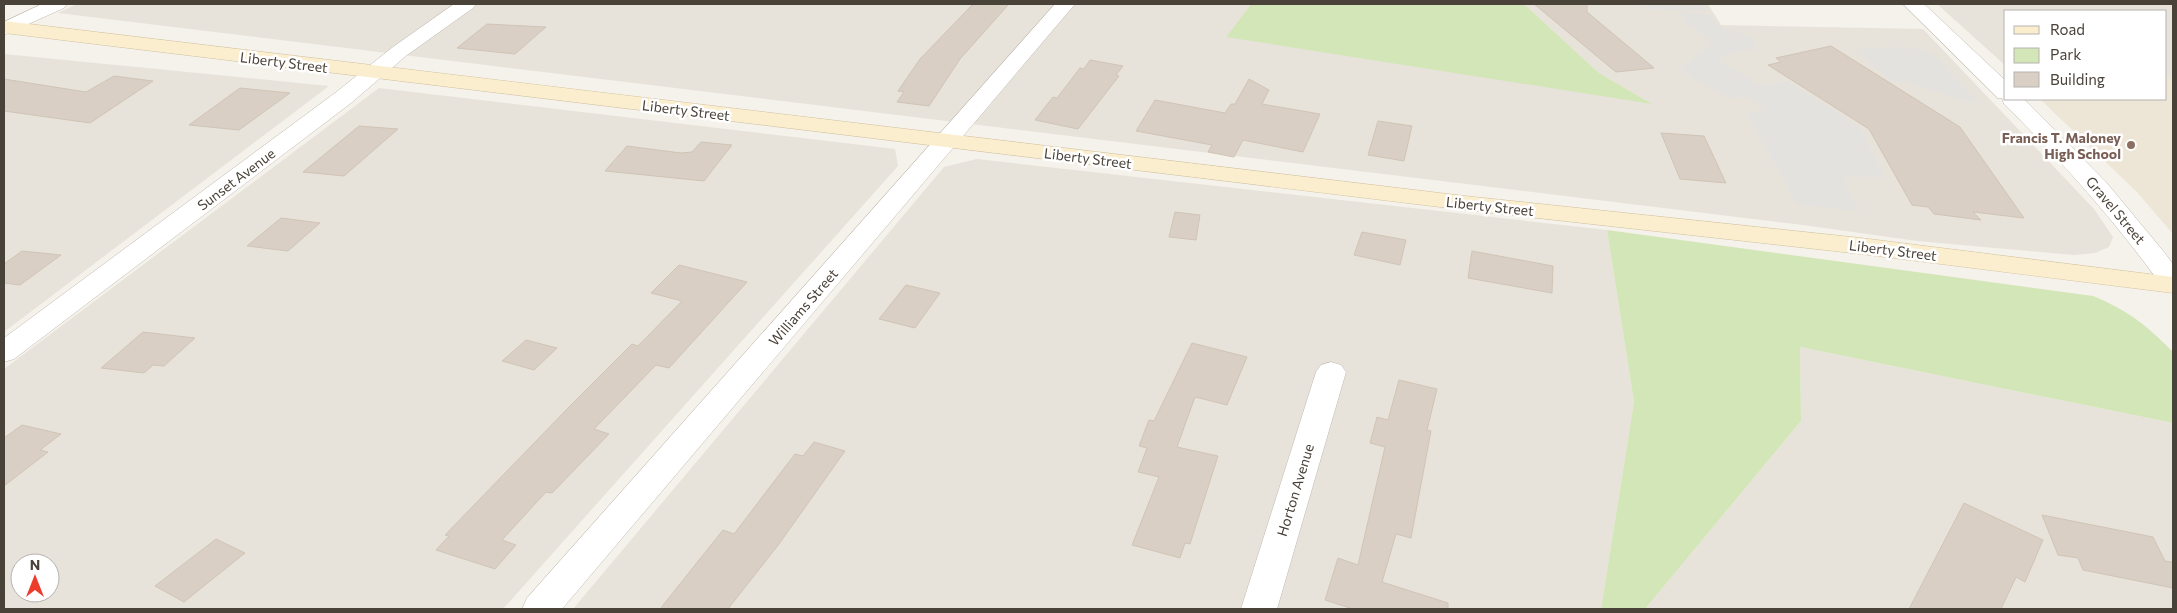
<svg xmlns="http://www.w3.org/2000/svg" width="2177" height="613" font-family="Commissioner,sans-serif">
	<style>
		.residential { fill: #e8e3da; fill-rule: evenodd }
		.education { fill: #ede5d6 }
		.green { fill: #d3e6b7 }
		.parking { fill: #e4e2df }
		.building { fill: #d9cfc4; stroke: #d0c4b5 }
		.lines { fill: none; stroke-linecap: round; stroke-linejoin: round }
		.minor-casing { stroke: #c0b8ae; stroke-width: 1 }
		.tertiary-casing { stroke: #c0b8ae; stroke-width: 1 }
		.secondary-casing { stroke: #d1c19e; stroke-width: 1 }
		.minor { fill: #fff; fill-rule: evenodd }
		.tertiary { fill: #fff; fill-rule: evenodd }
		.secondary { fill: #fbeecf; fill-rule: evenodd }
		.education-dot { fill: #8d6e63; stroke: #fff; stroke-width: 2 }
		.labels { text-anchor: middle; dominant-baseline: central; stroke-width: 5; stroke-linejoin: round; paint-order: stroke }
		.street-label { font-size: 14px; fill: #494239; stroke: #fff }
		.education-label { font-size: 14px; font-weight: bold; fill: #785e54; stroke: #fff; text-anchor: end }
	</style>
	<rect width="100%" height="100%" fill="#f5f1eb"/>
	<g class="residential">
		<path d="M 77,4 L 1251,4 L 1227,36 L 1650,103 L 1599,73 L 1524,4 L 1708,4 L 1721,25 L 1923,29 L 2094,209 L 2113,237 L 2109,247 L 2095,253 L 2074,255 L 1917,241 L 1803,225 L 58,13 Z"/>
		<path d="M 1937,4 L 2173,4 L 2173,78 L 2166,77 L 2166,11 L 2006,11 L 2006,66 Z"/>
		<path d="M 4,54 L 329,86 L 4,332 Z"/>
		<path d="M 379,88 L 895,149 L 898,166 L 503,609 L 4,609 L 4,369 ZM 20,563 L 50,563 L 50,593 L 20,593 Z"/>
		<path d="M 977,159 L 1607,230 L 1634,402 L 1601,609 L 573,609 L 944,167 Z"/>
		<path d="M 1800,347 L 2173,423 L 2173,609 L 1645,609 L 1801,421 Z"/>
	</g>
	<path class="education" d="M 2166,77 L 2173,78 L 2173,234 L 2137,192 L 2040,99 L 2166,99 Z"/>
	<g class="green">
		<path d="M 1251,4 L 1524,4 L 1599,73 L 1652,104 L 1226,37 Z"/>
		<path d="M 1607,230 L 2093,296 C 2129,311 2146,325 2173,352 L 2173,423 L 1800,347 L 1801,421 L 1645,609 L 1601,609 L 1634,402 Z"/>
	</g>
	<g class="parking">
		<path d="M 1643,4 L 1704,4 L 1708,11 L 1645,9 Z"/>
		<path d="M 1678,12 L 1710,14 L 1718,26 L 1754,38 L 1755,48 L 1720,56 L 1722,62 L 1761,86 L 1787,81 L 1859,126 L 1885,177 L 1846,177 L 1845,185 L 1860,211 L 1797,205 L 1746,112 L 1767,111 L 1747,97 L 1730,98 L 1695,80 L 1679,66 L 1689,63 L 1712,42 L 1685,22 Z"/>
		<path d="M 1905,47 L 1931,52 L 1979,103 L 1951,97 L 1906,81 L 1891,82 L 1855,49 Z"/>
	</g>
	<g class="building">
		<path d="M 973,4 L 1009,4 L 960,59 L 929,106 L 897,102 L 904,92 L 898,91 L 920,59 Z"/>
		<path d="M 1534,4 L 1587,4 L 1587,12 L 1654,68 L 1616,72 Z"/>
		<path d="M 487,24 L 546,27 L 515,54 L 457,48 Z"/>
		<path d="M 1831,46 L 1960,127 L 2024,218 L 1973,212 L 1981,220 L 1934,214 L 1928,207 L 1912,205 L 1869,129 L 1768,65 L 1781,62 L 1776,58 Z"/>
		<path d="M 1090,60 L 1123,66 L 1116,75 L 1119,76 L 1078,129 L 1035,120 L 1053,97 L 1057,98 L 1080,68 L 1084,69 Z"/>
		<path d="M 114,76 L 153,81 L 90,123 L 4,111 L 4,79 L 86,92 Z"/>
		<path d="M 1249,79 L 1269,90 L 1262,104 L 1320,114 L 1303,152 L 1243,140 L 1234,157 L 1208,152 L 1212,145 L 1136,131 L 1155,100 L 1225,113 L 1231,104 L 1235,104 Z"/>
		<path d="M 240,88 L 290,93 L 239,130 L 189,125 Z"/>
		<path d="M 1378,121 L 1412,126 L 1404,161 L 1368,155 Z"/>
		<path d="M 359,126 L 398,129 L 344,176 L 303,172 Z"/>
		<path d="M 1661,133 L 1704,136 L 1726,183 L 1680,179 Z"/>
		<path d="M 701,142 L 732,145 L 704,181 L 605,171 L 627,146 L 681,153 L 692,152 Z"/>
		<path d="M 1175,212 L 1200,215 L 1196,240 L 1169,237 Z"/>
		<path d="M 281,218 L 320,223 L 288,251 L 247,246 Z"/>
		<path d="M 1362,232 L 1406,240 L 1400,265 L 1354,255 Z"/>
		<path d="M 22,251 L 61,255 L 20,285 L 4,283 L 4,264 Z"/>
		<path d="M 1472,251 L 1553,266 L 1552,293 L 1468,278 Z"/>
		<path d="M 679,265 L 747,282 L 669,368 L 656,365 L 594,429 L 609,434 L 552,493 L 546,492 L 502,540 L 516,545 L 495,569 L 436,550 L 449,536 L 445,535 L 569,407 L 632,344 L 638,346 L 682,301 L 651,293 Z"/>
		<path d="M 906,285 L 940,293 L 915,328 L 879,319 Z"/>
		<path d="M 143,332 L 195,338 L 164,366 L 153,365 L 144,373 L 101,368 Z"/>
		<path d="M 526,340 L 557,348 L 534,370 L 502,361 Z"/>
		<path d="M 1192,343 L 1247,357 L 1227,405 L 1195,397 L 1177,447 L 1218,456 L 1190,544 L 1185,543 L 1180,558 L 1132,545 L 1159,477 L 1138,472 L 1147,448 L 1139,446 L 1149,420 L 1154,421 Z"/>
		<path d="M 1399,380 L 1437,389 L 1427,430 L 1431,431 L 1411,538 L 1396,534 L 1382,582 L 1448,603 L 1448,609 L 1353,609 L 1325,600 L 1338,558 L 1358,565 L 1385,447 L 1370,443 L 1377,417 L 1388,420 Z"/>
		<path d="M 22,425 L 61,434 L 40,450 L 48,452 L 4,486 L 4,438 Z"/>
		<path d="M 814,442 L 845,451 L 779,544 L 728,609 L 660,609 L 723,530 L 734,534 L 795,454 L 803,456 Z"/>
		<path d="M 1964,503 L 2043,540 L 2025,582 L 2016,577 L 2001,609 L 1909,609 Z"/>
		<path d="M 2042,515 L 2153,537 L 2165,561 L 2173,562 L 2173,588 L 2083,570 L 2078,558 L 2058,555 Z"/>
		<path d="M 216,539 L 245,553 L 184,602 L 155,586 Z"/>
	</g>
	<g class="lines">
		<defs>
			<g id="minor">
				<path d="M 42,4 L 67,4 L 64,8 L 4,35 L 4,22 Z"/>
				<path d="M 454,4 L 476,4 L 473,8 L 407,55 L 351,103 L 14,359 L 4,362 L 4,338 L 335,93 L 393,47 Z"/>
				<path d="M 1055,4 L 1075,4 L 562,609 L 522,609 L 527,598 Z"/>
				<path d="M 1331,362 L 1341,365 L 1346,372 L 1277,609 L 1241,609 L 1316,372 L 1321,365 Z"/>
			</g>
			<path id="tertiary" d="M 1903,4 L 1924,4 L 2006,81 L 2006,99 L 2024,99 L 2106,182 L 2164,252 L 2173,264 L 2173,291 L 2164,289 C 2116,222 2062,161 2004,104 L 2002,98 L 1998,98 Z"/>
			<path id="secondary" d="M 4,21 L 1465,196 L 1861,238 L 2173,277 L 2173,293 L 1861,254 L 1465,210 L 4,33 Z"/>
		</defs>
		<use href="#minor" class="minor-casing"/>
		<use href="#tertiary" class="tertiary-casing"/>
		<use href="#secondary" class="secondary-casing"/>
		<use href="#minor" class="minor"/>
		<use href="#tertiary" class="tertiary"/>
		<use href="#secondary" class="secondary"/>
	</g>
	<circle class="education-dot" cx="2131" cy="145" r="5"/>
	<g class="labels">
		<g class="street-label">
			<text transform="translate(284 62) rotate(7)">Liberty Street</text>
			<text transform="translate(686 110) rotate(7)">Liberty Street</text>
			<text transform="translate(1088 158) rotate(7)">Liberty Street</text>
			<text transform="translate(236 179) rotate(-37)">Sunset Avenue</text>
			<text transform="translate(1490 206) rotate(6)">Liberty Street</text>
			<text transform="translate(2116 210) rotate(50)">Gravel Street</text>
			<text transform="translate(1893 250) rotate(7)">Liberty Street</text>
			<text transform="translate(803 307) rotate(-49)">Williams Street</text>
			<text transform="translate(1295 490) rotate(-73)">Horton Avenue</text>
		</g>
		<g class="education-label">
			<text x="2121" y="137">Francis T. Maloney<tspan x="2121" dy="16">High School</tspan></text>
		</g>
	</g>
	<rect width="2177" height="613" fill="none" stroke="#494239" stroke-width="10"/>
	<rect x="2004" y="10" width="162" height="90" fill="#ffffff" stroke="#b6b3b0"/>
	<rect x="2014" y="26" width="25" height="8" fill="#fbeecf" stroke="#b6b3b0"/>
	<text x="2050" y="35" font-size="15" fill="#494239">Road</text>
	<rect x="2014" y="48" width="25" height="15" fill="#d3e6b7" stroke="#b6b3b0"/>
	<text x="2050" y="60" font-size="15" fill="#494239">Park</text>
	<rect x="2014" y="72" width="25" height="15" fill="#d9cfc4" stroke="#b6b3b0"/>
	<text x="2050" y="85" font-size="15" fill="#494239">Building</text>
	<g transform="translate(35 578)"><circle r="24" fill="#ffffff" stroke="#b6b3b0"/>
	<path d="M0-4L9 19L0 12L-9 19Z" fill="#ec3d2b"/>
	<text y="-8" font-size="14" font-weight="bold" text-anchor="middle" fill="#494239">N</text>
	</g>
</svg>
